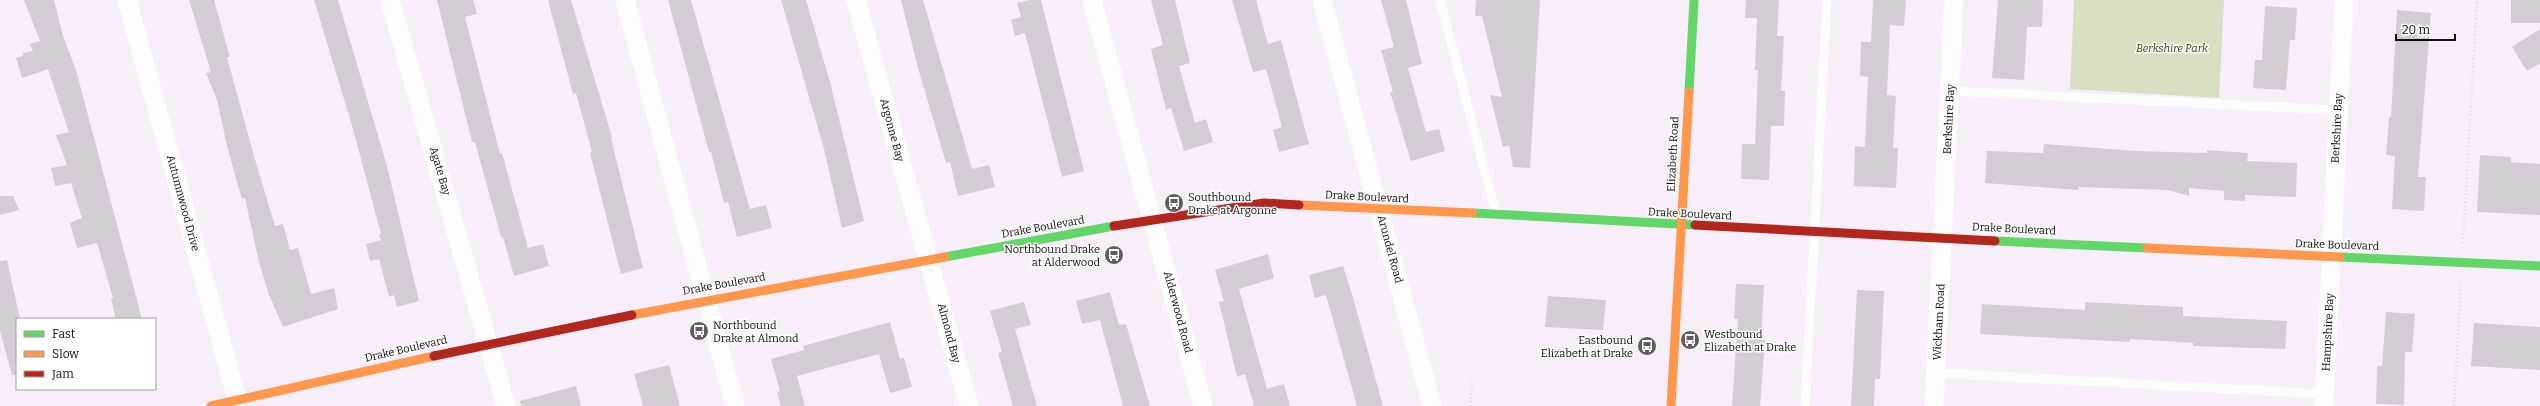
<svg xmlns="http://www.w3.org/2000/svg" width="2540" height="406" font-family="Bitter,serif">
	<style>
		.green { fill: #dadfc2 }
		.building { fill: #d4ccd5 }
		.lines { fill: none; stroke-linecap: round; stroke-linejoin: round }
		.path { stroke: #d9d7db; stroke-width: 2.5; stroke-dasharray: 1 3; stroke-linecap: butt }
		.lane { stroke: #fefcfe; stroke-width: 9 }
		.street { stroke: #fefcfe; stroke-width: 19 }
		.fast { stroke: #63d668; stroke-width: 9 }
		.slow { stroke: #ff974d; stroke-width: 9 }
		.jam { stroke: #b3261e; stroke-width: 9 }
		.labels { text-anchor: middle; dominant-baseline: central; stroke-width: 3; stroke-linejoin: round; paint-order: stroke }
		.park-label { font-size: 11px; font-style: italic; fill: #354107; stroke: #fff }
		.street-label { font-size: 11px; fill: #110c13; stroke: #fff }
		.poi-label { font-size: 11px; fill: #110c13; stroke: #fff; text-anchor: start }
	</style>
	<rect width="100%" height="100%" fill="#f8eefa"/>
	<path class="green" d="M 2074,0 L 2224,0 L 2219,98 L 2070,89 Z"/>
	<g class="building">
		<path d="M 24,0 L 54,0 L 63,36 L 76,70 L 142,319 L 116,319 L 111,299 L 113,298 L 97,243 L 77,248 L 70,223 L 82,218 L 71,183 L 55,186 L 51,168 L 67,165 L 56,135 L 69,132 L 48,69 L 22,78 L 16,58 L 23,56 L 23,53 L 33,51 L 30,44 L 40,41 Z"/>
		<path d="M 189,0 L 214,0 L 230,57 L 227,57 L 254,156 L 275,226 L 283,224 L 290,250 L 298,248 L 311,294 L 334,288 L 338,309 L 283,327 L 268,292 L 259,262 L 245,198 L 242,199 L 228,150 L 217,100 L 206,73 L 211,72 Z"/>
		<path d="M 314,0 L 338,0 L 387,166 L 419,301 L 397,307 L 394,295 L 389,297 L 379,259 L 370,261 L 366,244 L 381,240 L 379,234 L 381,234 L 353,129 Z"/>
		<path d="M 437,0 L 473,0 L 477,14 L 465,17 L 500,154 L 502,153 L 528,248 L 543,244 L 549,266 L 514,276 L 503,237 L 501,237 L 475,142 L 472,142 Z"/>
		<path d="M 548,0 L 571,0 L 612,137 L 611,138 L 643,268 L 621,274 L 590,153 L 592,152 L 576,93 L 573,94 Z"/>
		<path d="M 668,0 L 691,0 L 750,209 L 766,205 L 772,228 L 737,237 L 728,202 L 724,203 L 711,152 L 709,152 Z"/>
		<path d="M 781,0 L 806,0 L 830,82 L 864,221 L 842,228 L 824,149 Z"/>
		<path d="M 901,0 L 923,0 L 972,169 L 989,165 L 995,187 L 958,196 L 950,162 L 946,163 L 918,68 Z"/>
		<path d="M 1029,0 L 1041,0 L 1084,171 L 1062,177 L 1025,33 L 1015,36 L 1011,20 L 1021,17 L 1017,3 Z"/>
		<path d="M 1151,0 L 1175,0 L 1190,63 L 1179,66 L 1195,123 L 1206,119 L 1213,142 L 1184,151 L 1171,108 L 1166,110 L 1151,49 L 1163,45 Z"/>
		<path d="M 1232,0 L 1256,0 L 1268,44 L 1281,40 L 1309,144 L 1279,152 L 1273,130 L 1282,127 L 1266,69 L 1253,72 Z"/>
		<path d="M 1381,0 L 1406,0 L 1422,64 L 1408,68 L 1426,132 L 1439,129 L 1445,151 L 1411,161 L 1390,92 L 1393,92 L 1381,50 L 1394,47 Z"/>
		<path d="M 1476,0 L 1540,0 L 1530,168 L 1513,167 L 1509,145 L 1503,147 L 1490,95 L 1502,97 L 1482,16 L 1475,16 Z"/>
		<path d="M 1746,0 L 1779,0 L 1777,36 L 1784,36 L 1781,91 L 1785,91 L 1784,126 L 1771,126 L 1769,180 L 1741,179 L 1742,144 L 1755,144 L 1758,70 L 1755,70 L 1757,18 L 1745,18 Z"/>
		<path d="M 1873,0 L 1906,0 L 1904,26 L 1890,25 L 1887,95 L 1896,96 L 1893,148 L 1898,148 L 1896,188 L 1854,186 L 1855,146 L 1865,147 L 1868,77 L 1860,76 L 1861,42 L 1871,42 Z"/>
		<path d="M 1998,0 L 2043,0 L 2042,27 L 2027,27 L 2024,80 L 1992,78 Z"/>
		<rect x="2511" y="0" width="29" height="23"/>
		<path d="M 2265,6 L 2297,8 L 2295,40 L 2290,40 L 2286,90 L 2253,88 L 2255,60 L 2262,60 Z"/>
		<path d="M 2397,10 L 2431,13 L 2418,177 L 2426,177 L 2424,211 L 2392,209 L 2395,156 L 2386,155 L 2389,117 L 2391,117 Z"/>
		<path d="M 2540,29 L 2540,63 L 2527,71 L 2512,47 Z"/>
		<path d="M 2044,144 L 2136,151 L 2207,153 L 2207,150 L 2248,153 L 2247,161 L 2297,163 L 2296,197 L 2245,195 L 2245,201 L 2224,200 L 2224,191 L 2189,188 L 2189,196 L 2167,190 L 2079,187 L 2078,190 L 1985,183 L 1987,151 L 2043,153 Z"/>
		<path d="M 2480,155 L 2511,157 L 2511,162 L 2540,164 L 2540,215 L 2477,212 Z"/>
		<path d="M 0,196 L 13,196 L 19,210 L 0,215 Z"/>
		<path d="M 1268,254 L 1274,278 L 1239,289 L 1267,389 L 1284,384 L 1290,406 L 1254,406 L 1245,374 L 1237,377 L 1219,302 L 1224,301 L 1215,270 Z"/>
		<path d="M 7,260 L 20,319 L 17,319 L 17,375 L 12,375 L 0,331 L 0,261 Z"/>
		<path d="M 1343,266 L 1352,294 L 1383,406 L 1357,406 L 1326,295 L 1315,298 L 1309,275 Z"/>
		<path d="M 1736,284 L 1764,285 L 1761,340 L 1765,340 L 1760,406 L 1732,406 L 1738,319 L 1734,319 Z"/>
		<path d="M 1857,290 L 1884,291 L 1880,379 L 1875,379 L 1874,406 L 1851,406 Z"/>
		<path d="M 1110,292 L 1119,325 L 1126,324 L 1150,406 L 1123,406 L 1100,320 L 1082,324 L 1076,301 Z"/>
		<path d="M 1548,296 L 1606,300 L 1603,330 L 1545,327 Z"/>
		<path d="M 1024,302 L 1031,325 L 1015,329 L 1037,406 L 1013,406 L 998,353 L 1002,352 L 990,311 Z"/>
		<path d="M 2085,302 L 2183,307 L 2183,316 L 2287,321 L 2285,349 L 2193,346 L 2193,343 L 2130,339 L 2129,342 L 1980,334 L 1982,304 L 2085,310 Z"/>
		<path d="M 2386,312 L 2415,314 L 2412,352 L 2405,352 L 2404,405 L 2376,404 L 2377,366 L 2382,366 Z"/>
		<path d="M 890,322 L 900,359 L 904,358 L 912,387 L 890,393 L 879,354 L 797,376 L 805,406 L 781,406 L 777,392 L 780,391 L 771,359 L 804,350 L 803,346 Z"/>
		<path d="M 2474,323 L 2540,327 L 2540,370 L 2471,366 Z"/>
		<path d="M 669,365 L 680,406 L 643,406 L 634,374 Z"/>
		<path d="M 576,386 L 581,406 L 521,406 L 520,401 Z"/>
	</g>
	<g class="lines">
		<g class="path">
			<path d="M 2463,243 L 2477,0"/>
			<path d="M 1471,406 L 1472,378"/>
			<path d="M 2454,406 L 2461,282"/>
		</g>
		<g class="lane">
			<path d="M 1440,0 L 1496,214"/>
			<path d="M 1950,91 L 2338,110"/>
			<path d="M 1936,373 L 2324,394"/>
			<path d="M 1805,406 L 1827,0"/>
		</g>
		<g class="street">
			<path d="M 127,0 L 237,399"/>
			<path d="M 390,0 L 506,406"/>
			<path d="M 625,0 L 735,406"/>
			<path d="M 856,0 L 969,406"/>
			<path d="M 1092,0 L 1203,406"/>
			<path d="M 1322,0 L 1432,406"/>
			<path d="M 1934,406 L 1954,0"/>
			<path d="M 2324,406 L 2344,0"/>
		</g>
		<g class="fast">
			<path d="M 1689,92 L 1694,0"/>
			<path d="M 1473,213 L 1695,225"/>
			<path d="M 1995,241 L 2147,248"/>
			<path d="M 945,257 L 1114,226"/>
			<path d="M 2340,257 L 2540,266"/>
		</g>
		<g class="slow">
			<path d="M 1299,205 L 1473,213"/>
			<path d="M 2147,248 L 2340,257"/>
			<path d="M 632,315 L 945,257"/>
			<path d="M 211,406 L 434,356"/>
			<path d="M 1671,406 L 1689,92"/>
		</g>
		<g class="jam">
			<path d="M 1695,225 L 1995,241"/>
			<path d="M 1114,226 L 1264,203 L 1299,205"/>
			<path d="M 434,356 L 632,315"/>
		</g>
	</g>
	<defs>
		<symbol id="bus-disc" viewBox="-11 -11 22 22"><circle r="9.5" fill="#625b64" stroke="#fff"/><path d="M-5-6H5V4H4V6H2V4H-2V6H-4V4H-5ZM-3.5-4V0h7V-4ZM-3.5 1.2v1.5H-2V1.2ZM2 1.2v1.5H3.5V1.2Z" fill="#fff"/></symbol>
	</defs>
	<g fill-rule="evenodd">
		<use href="#bus-disc" x="1163" y="192" width="22" height="22"/>
		<use href="#bus-disc" x="1103" y="244" width="22" height="22"/>
		<use href="#bus-disc" x="688" y="320" width="22" height="22"/>
		<use href="#bus-disc" x="1679" y="329" width="22" height="22"/>
		<use href="#bus-disc" x="1636" y="335" width="22" height="22"/>
	</g>
	<g class="labels">
		<g class="park-label">
			<text x="2172" y="48">Berkshire Park</text>
		</g>
		<g class="street-label">
			<text transform="translate(1949 119) rotate(-87)">Berkshire Bay</text>
			<text transform="translate(2337 128) rotate(-87)">Berkshire Bay</text>
			<text transform="translate(892 130) rotate(75)">Argonne Bay</text>
			<text transform="translate(1673 154) rotate(-87)">Elizabeth Road</text>
			<text transform="translate(440 171) rotate(74)">Agate Bay</text>
			<text transform="translate(1367 197) rotate(3)">Drake Boulevard</text>
			<text transform="translate(183 203) rotate(75)">Autumnwood Drive</text>
			<text transform="translate(1690 214) rotate(3)">Drake Boulevard</text>
			<text transform="translate(1043 227) rotate(-10)">Drake Boulevard</text>
			<text transform="translate(2014 229) rotate(3)">Drake Boulevard</text>
			<text transform="translate(2337 245) rotate(2)">Drake Boulevard</text>
			<text transform="translate(1390 249) rotate(75)">Arundel Road</text>
			<text transform="translate(724 284) rotate(-10)">Drake Boulevard</text>
			<text transform="translate(1178 312) rotate(75)">Alderwood Road</text>
			<text transform="translate(1939 322) rotate(-87)">Wickham Road</text>
			<text transform="translate(2328 332) rotate(-87)">Hampshire Bay</text>
			<text transform="translate(949 333) rotate(75)">Almond Bay</text>
			<text transform="translate(406 349) rotate(-13)">Drake Boulevard</text>
		</g>
		<g class="poi-label">
			<text x="1188" y="197">Southbound<tspan x="1188" dy="13">Drake at Argonne</tspan></text>
			<text x="1100" y="249" text-anchor="end">Northbound Drake<tspan x="1100" dy="13">at Alderwood</tspan></text>
			<text x="713" y="325">Northbound<tspan x="713" dy="13">Drake at Almond</tspan></text>
			<text x="1704" y="334">Westbound<tspan x="1704" dy="13">Elizabeth at Drake</tspan></text>
			<text x="1633" y="340" text-anchor="end">Eastbound<tspan x="1633" dy="13">Elizabeth at Drake</tspan></text>
		</g>
	</g>
	<rect x="16" y="318" width="140" height="72" fill="#ffffff" stroke="#a09ea1"/>
	<rect x="24" y="331" width="20" height="6" fill="#63d668" stroke="#a09ea1"/>
	<text x="52" y="338" font-size="12" fill="#110c13">Fast</text>
	<rect x="24" y="351" width="20" height="6" fill="#ff974d" stroke="#a09ea1"/>
	<text x="52" y="358" font-size="12" fill="#110c13">Slow</text>
	<rect x="24" y="371" width="20" height="6" fill="#b3261e" stroke="#a09ea1"/>
	<text x="52" y="378" font-size="12" fill="#110c13">Jam</text>
	<path d="M2396 34v6h59v-6" fill="none" stroke="#110c13" stroke-width="2"/>
	<text x="2402" y="34" font-size="12" fill="#110c13" stroke="#ffffff" stroke-width="3" paint-order="stroke">20 m</text>
</svg>
